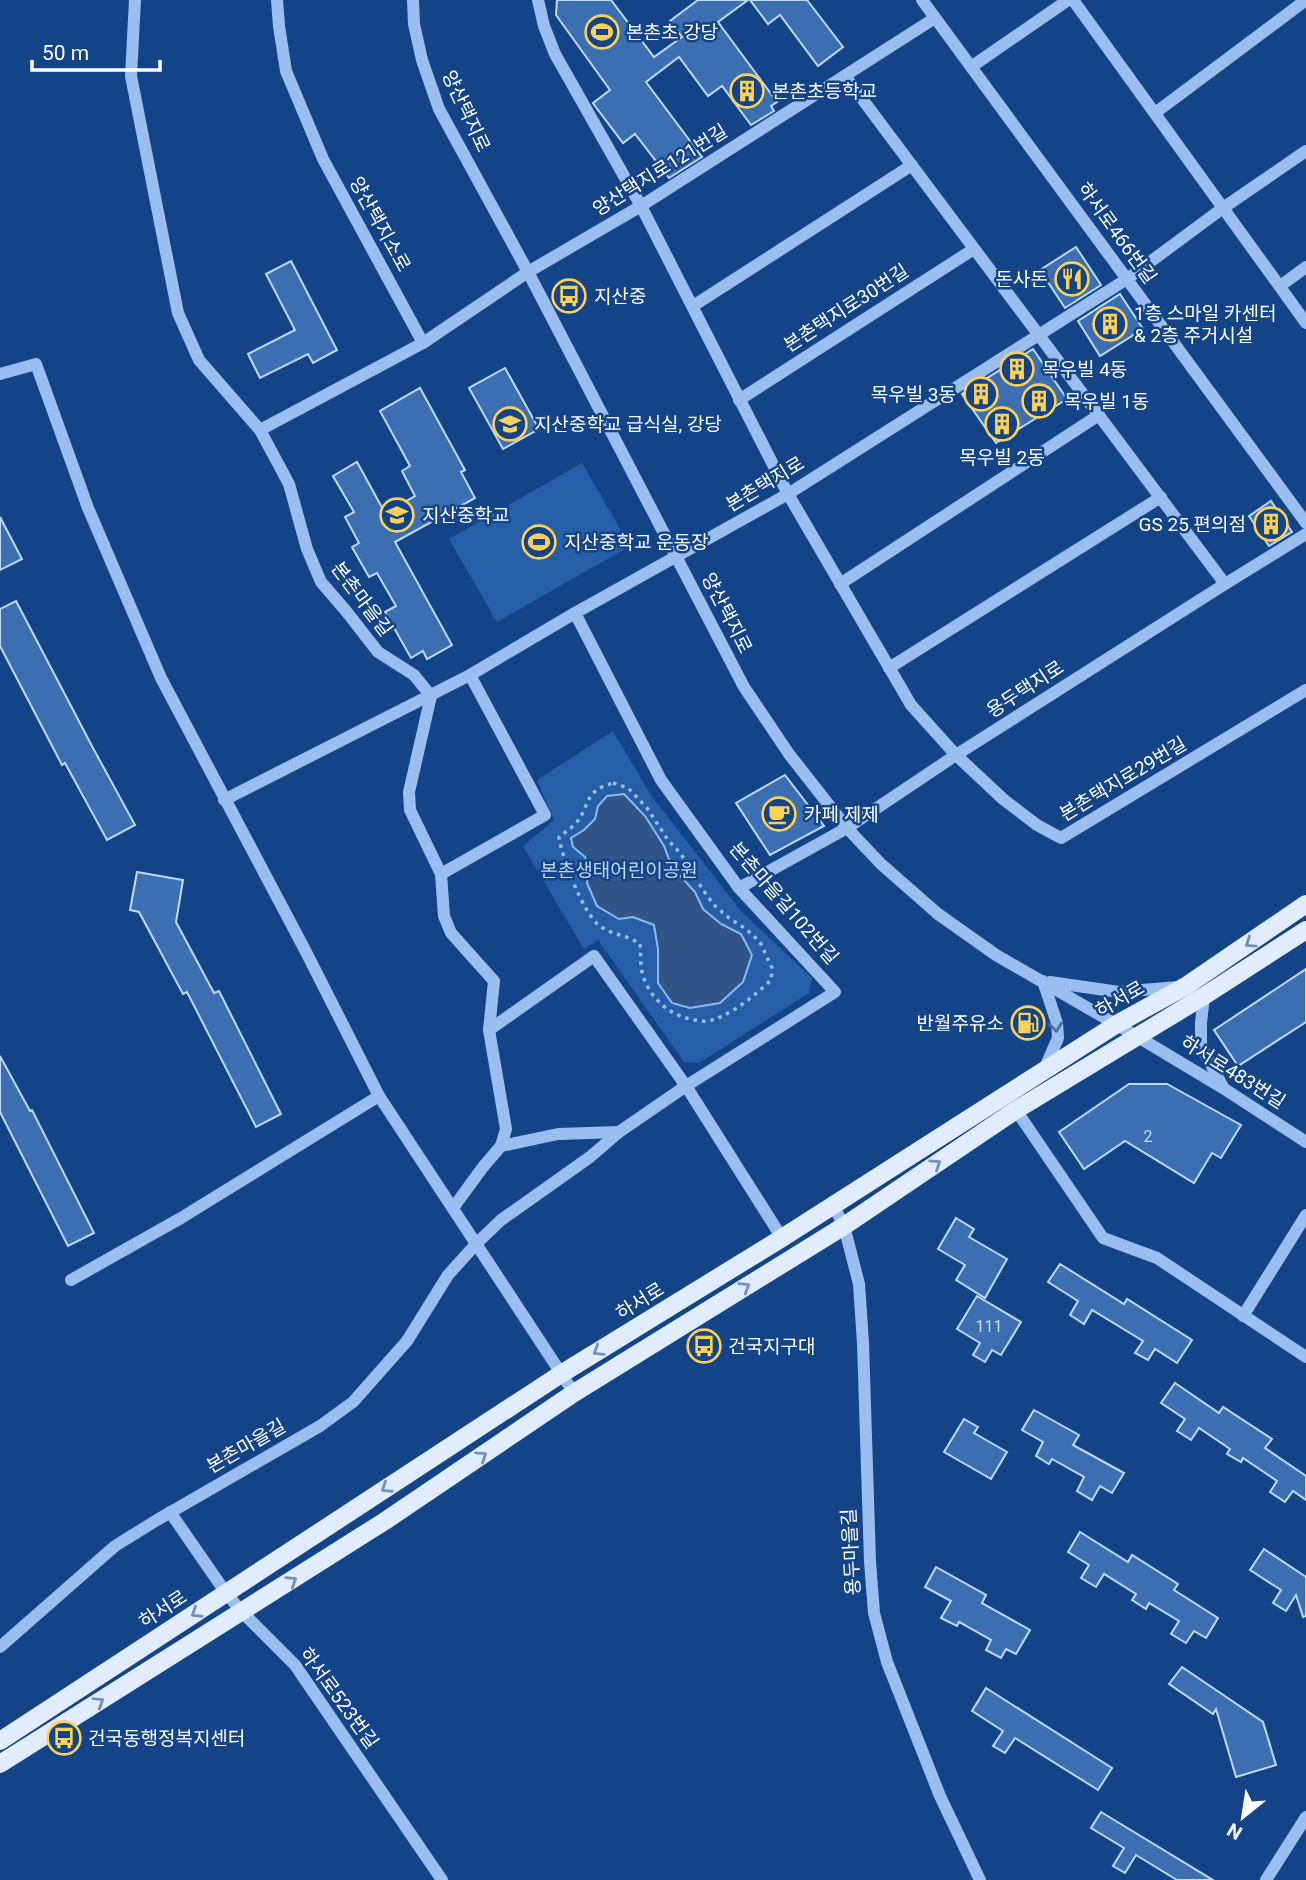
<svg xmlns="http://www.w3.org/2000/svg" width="1306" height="1880" font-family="Roboto,'Noto Sans KR',sans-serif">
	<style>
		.green { fill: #265ea7 }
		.water { fill: #315587; stroke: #8bb9f2; stroke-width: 2 }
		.building { fill: #3c6fb2; stroke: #bfd9fb; stroke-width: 2 }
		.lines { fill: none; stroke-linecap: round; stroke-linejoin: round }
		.path { stroke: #99beef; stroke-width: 3.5; stroke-dasharray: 3.5 5; stroke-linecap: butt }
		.minor { stroke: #99beef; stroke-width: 12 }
		.major { stroke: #e1ecff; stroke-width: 18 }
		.oneway { stroke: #7090be }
		.oneway2 { stroke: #436fac }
		.labels { text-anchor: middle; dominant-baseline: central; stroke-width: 5; stroke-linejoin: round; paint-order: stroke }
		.number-label { font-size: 16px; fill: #cedbec }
		.poi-label { font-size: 19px; fill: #fff; stroke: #144488; text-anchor: start }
		.street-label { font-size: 19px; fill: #fff; stroke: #144488 }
		.park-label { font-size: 19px; fill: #bfd9fb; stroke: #144488 }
	</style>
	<rect width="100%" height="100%" fill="#144488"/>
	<g class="green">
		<path d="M 582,463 L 630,546 L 497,622 L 449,539 Z"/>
		<path d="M 613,731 L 652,797 L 742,912 L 812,978 L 809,993 L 699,1063 L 684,1062 L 598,940 L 584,949 L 523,846 L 554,820 L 537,780 Z"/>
	</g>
	<path class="water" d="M 624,794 L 645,816 L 664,846 L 672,867 L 695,892 L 703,909 L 721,924 L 741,934 L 752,955 L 743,982 L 720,1003 L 690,1008 L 672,1003 L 658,983 L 658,949 L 654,925 L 633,917 L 619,919 L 597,906 L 587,883 L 588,867 L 585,857 L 573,847 L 571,838 L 584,830 L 595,819 L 598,806 L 607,796 Z"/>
	<g class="building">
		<path d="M 557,0 L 611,0 L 654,57 L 682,37 L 670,21 L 698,0 L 748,0 L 718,22 L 777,102 L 771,106 L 774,111 L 751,125 L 722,86 L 708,96 L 679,57 L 646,82 L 702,157 L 669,178 L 635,134 L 623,143 L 595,106 L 593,103 L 610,90 L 556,15 Z"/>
		<path d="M 750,0 L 807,0 L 843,47 L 818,66 L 780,15 L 768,24 Z"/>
		<path d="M 1076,247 L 1101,285 L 1065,308 L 1040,270 Z"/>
		<path d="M 291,261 L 337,350 L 313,363 L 308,354 L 260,378 L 248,354 L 295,330 L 266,274 Z"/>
		<path d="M 1120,294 L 1143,329 L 1100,356 L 1078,321 Z"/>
		<path d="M 1033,349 L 1067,399 L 996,443 L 962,394 Z"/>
		<path d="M 505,368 L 539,429 L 503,449 L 469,388 Z"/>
		<path d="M 420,388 L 465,470 L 461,472 L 475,498 L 395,542 L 452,645 L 427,659 L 423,651 L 411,658 L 385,612 L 396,606 L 377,573 L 369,577 L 352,547 L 359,543 L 345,517 L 354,512 L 333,476 L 357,462 L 385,513 L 415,496 L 402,471 L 410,466 L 380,411 Z"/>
		<path d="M 1271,501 L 1292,532 L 1269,546 L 1249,516 Z"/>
		<path d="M 0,517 L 22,559 L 0,570 Z"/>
		<path d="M 16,601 L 93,748 L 135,825 L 107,840 L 65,763 L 62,765 L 0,646 L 0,609 Z"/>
		<path d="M 785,775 L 824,826 L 770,855 L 736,803 Z"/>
		<path d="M 137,872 L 183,880 L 176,922 L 214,993 L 219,991 L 281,1114 L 256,1127 L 187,992 L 183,994 L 139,912 L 130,910 Z"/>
		<path d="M 1306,969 L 1306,1022 L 1238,1066 L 1214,1030 Z"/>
		<path d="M 0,1056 L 30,1111 L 32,1110 L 94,1233 L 68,1246 L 0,1112 Z"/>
		<path d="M 1129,1084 L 1167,1084 L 1241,1125 L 1221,1158 L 1212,1153 L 1194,1183 L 1125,1141 L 1084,1169 L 1059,1132 Z"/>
		<path d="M 956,1218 L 974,1229 L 969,1237 L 1007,1259 L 985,1298 L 956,1280 L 965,1265 L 938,1249 Z"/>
		<path d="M 1060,1264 L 1124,1304 L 1127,1299 L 1192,1340 L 1177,1363 L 1155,1349 L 1148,1360 L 1135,1353 L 1143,1341 L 1092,1310 L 1084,1324 L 1070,1315 L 1078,1301 L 1048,1282 Z"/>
		<path d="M 977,1296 L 1021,1322 L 1001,1355 L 992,1350 L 985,1362 L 973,1355 L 980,1343 L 957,1329 Z"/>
		<path d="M 1175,1383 L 1219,1413 L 1223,1407 L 1272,1439 L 1265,1448 L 1306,1476 L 1306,1500 L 1293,1491 L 1285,1502 L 1270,1492 L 1277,1481 L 1243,1458 L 1241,1462 L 1227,1454 L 1230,1449 L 1199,1428 L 1191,1440 L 1177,1431 L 1185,1419 L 1161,1403 Z"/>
		<path d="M 1034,1410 L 1079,1435 L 1073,1445 L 1124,1473 L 1112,1493 L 1100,1486 L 1092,1500 L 1077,1491 L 1084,1477 L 1052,1459 L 1049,1464 L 1036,1456 L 1043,1442 L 1022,1430 Z"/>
		<path d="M 964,1419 L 978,1427 L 974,1433 L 1007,1452 L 991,1479 L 944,1452 Z"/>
		<path d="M 1080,1532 L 1128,1562 L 1132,1555 L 1178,1584 L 1174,1590 L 1218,1618 L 1206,1638 L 1194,1631 L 1186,1643 L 1171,1634 L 1179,1621 L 1149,1603 L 1146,1609 L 1132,1600 L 1136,1594 L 1104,1574 L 1096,1587 L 1081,1578 L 1089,1565 L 1068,1552 Z"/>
		<path d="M 1264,1549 L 1306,1577 L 1306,1616 L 1303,1617 L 1296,1595 L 1286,1611 L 1273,1603 L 1281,1590 L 1250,1570 Z"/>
		<path d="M 936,1567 L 986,1595 L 982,1603 L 1030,1630 L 1016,1654 L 1006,1649 L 1001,1658 L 986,1650 L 991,1640 L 959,1622 L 957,1626 L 941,1618 L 951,1601 L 925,1587 Z"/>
		<path d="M 1182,1667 L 1263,1722 L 1276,1765 L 1236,1777 L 1216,1709 L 1213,1714 L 1169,1684 Z"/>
		<path d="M 986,1688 L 1112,1768 L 1098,1790 L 1015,1738 L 1005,1753 L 993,1746 L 1003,1731 L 972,1711 Z"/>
		<path d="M 1101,1812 L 1213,1880 L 1177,1880 L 1136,1855 L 1125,1873 L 1113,1866 L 1124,1848 L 1091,1828 Z"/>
	</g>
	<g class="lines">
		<path class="path" d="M 613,783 L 628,788 L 647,808 L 668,840 L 681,854 L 703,890 L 714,905 L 729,918 L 746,929 L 760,942 L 772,968 L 771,980 C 754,996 734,1013 712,1020 C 707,1022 701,1021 696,1020 C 670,1017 648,997 642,972 C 640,963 641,953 640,944 C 628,935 612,935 600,926 C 584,916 561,855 559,837 C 565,832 572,828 577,822 C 591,803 584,791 613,783 Z"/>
		<g class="minor">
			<path d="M 135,0 L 131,76 L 178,313 L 199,360 L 260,430 L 289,484 L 307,549 L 321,582 L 346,611 L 378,652 L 414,675 L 431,696"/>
			<path d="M 277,0 L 279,26 L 286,71 L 323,159 L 423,343 L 528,272 L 641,206 L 935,18"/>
			<path d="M 413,0 L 414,24 L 422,60 L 439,109 L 528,272 L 744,687 L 789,754 L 847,828 L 881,864 L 938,914 L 996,955 L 1138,1037 L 1223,1088 L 1306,1142"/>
			<path d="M 538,0 L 544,26 L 555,54 L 641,206 L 788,494 L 911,705 L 956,755 L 1003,799 L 1037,825 L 1061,838 L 1306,690"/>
			<path d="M 922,0 L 1306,523"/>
			<path d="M 1073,0 L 1306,323"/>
			<path d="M 971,67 L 1068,0"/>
			<path d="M 845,76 L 1225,584"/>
			<path d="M 1155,113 L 1306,0"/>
			<path d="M 1280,286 L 1306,267"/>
			<path d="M 693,306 L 912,165"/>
			<path d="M 0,374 L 36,364 L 88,508 L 161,678 L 305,950 L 379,1096 L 181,1218 L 71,1280"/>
			<path d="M 739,400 L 974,249"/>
			<path d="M 260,430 L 423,343"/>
			<path d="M 840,584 L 1099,415"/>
			<path d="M 889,668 L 1161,497"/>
			<path d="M 431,696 L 409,792 L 410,810 L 441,874 L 444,916 L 451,933 L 494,981 L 489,1030 L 506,1129 L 501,1146 L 483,1167 L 453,1208"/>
			<path d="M 224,800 L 470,675 L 575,613 L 788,494 L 1127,279 L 1223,208 L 1306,151"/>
			<path d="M 441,874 L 545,815 L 470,675"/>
			<path d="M 739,888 L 847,828 L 956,755 L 1225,584 L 1306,534"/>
			<path d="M 1043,981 L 1057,1023 L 1058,1038 L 1044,1070"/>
			<path d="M 1050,982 L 1119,992 L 1178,987"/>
			<path d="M 1204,996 L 1201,1023 L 1201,1046 L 1223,1087"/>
			<path d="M 489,1030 L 594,956 L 686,1086 L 782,1238"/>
			<path d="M 379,1096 L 574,1393"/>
			<path d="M 1016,1110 L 1103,1238 L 1157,1258 L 1306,1357"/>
			<path d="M 501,1146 L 558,1134 L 619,1132"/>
			<path d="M 833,1205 L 844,1226 L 859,1284 L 863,1343 L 870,1561 L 874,1613 L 887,1662 L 940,1796 L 980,1880"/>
			<path d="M 1243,1316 L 1306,1215"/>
			<path d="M 170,1512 L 226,1593 L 242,1612 L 295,1665 L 442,1880"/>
			<path d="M 0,1647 L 115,1546 L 157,1520 L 320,1426 L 353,1402 L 407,1341 L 448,1275 L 476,1244 L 501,1220 L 590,1157 L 619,1132 L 686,1086 L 835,992 L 739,888 L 661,780 L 575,613"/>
			<path d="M 1266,1880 L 1306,1817"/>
		</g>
		<g class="major">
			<path d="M 0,1741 L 561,1374 L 782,1238 L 1117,1024 L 1186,986 L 1306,904"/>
			<path d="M 0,1764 L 385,1521 L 574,1393 L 844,1226 L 1016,1110 L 1204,996 L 1306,930"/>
		</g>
	</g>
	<defs><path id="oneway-chevron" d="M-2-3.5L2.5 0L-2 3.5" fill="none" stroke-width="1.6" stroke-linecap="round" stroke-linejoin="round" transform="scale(1.75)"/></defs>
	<g class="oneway">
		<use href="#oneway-chevron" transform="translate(1250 943) rotate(146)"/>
		<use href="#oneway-chevron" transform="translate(936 1164) rotate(-34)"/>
		<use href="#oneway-chevron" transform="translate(745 1287) rotate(-32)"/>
		<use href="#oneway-chevron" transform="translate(598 1351) rotate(148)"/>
		<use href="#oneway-chevron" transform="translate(482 1456) rotate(-34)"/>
		<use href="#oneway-chevron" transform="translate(386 1488) rotate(147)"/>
		<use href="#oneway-chevron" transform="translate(292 1581) rotate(-32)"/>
		<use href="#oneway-chevron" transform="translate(196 1613) rotate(147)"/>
		<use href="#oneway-chevron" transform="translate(99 1702) rotate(-32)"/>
	</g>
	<use class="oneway2" href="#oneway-chevron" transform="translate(1056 1027) rotate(84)"/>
	<defs>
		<symbol id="stadium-ring" viewBox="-11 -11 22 22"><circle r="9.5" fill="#144488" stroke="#ffd257" stroke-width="1.5"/><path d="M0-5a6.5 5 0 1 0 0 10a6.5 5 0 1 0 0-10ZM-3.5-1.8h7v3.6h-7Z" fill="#ffd257"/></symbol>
		<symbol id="building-ring" viewBox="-11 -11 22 22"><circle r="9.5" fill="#144488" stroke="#ffd257" stroke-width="1.5"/><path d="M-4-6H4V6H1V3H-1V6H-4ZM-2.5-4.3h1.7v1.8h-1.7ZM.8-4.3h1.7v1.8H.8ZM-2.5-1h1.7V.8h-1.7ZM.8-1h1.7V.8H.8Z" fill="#ffd257"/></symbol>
		<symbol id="restaurant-ring" viewBox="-11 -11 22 22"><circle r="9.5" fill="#144488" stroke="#ffd257" stroke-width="1.5"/><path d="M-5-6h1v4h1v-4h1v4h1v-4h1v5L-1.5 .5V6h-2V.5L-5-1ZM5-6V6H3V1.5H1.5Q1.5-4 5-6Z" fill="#ffd257"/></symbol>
		<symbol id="bus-ring" viewBox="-11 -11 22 22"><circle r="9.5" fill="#144488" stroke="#ffd257" stroke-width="1.5"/><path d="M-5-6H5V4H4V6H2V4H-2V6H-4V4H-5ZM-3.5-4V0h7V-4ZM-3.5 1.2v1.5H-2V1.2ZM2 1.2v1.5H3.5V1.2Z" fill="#ffd257"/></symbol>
		<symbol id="school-ring" viewBox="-11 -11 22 22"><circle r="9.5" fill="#144488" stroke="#ffd257" stroke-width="1.5"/><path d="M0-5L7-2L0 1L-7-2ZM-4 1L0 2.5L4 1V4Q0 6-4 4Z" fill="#ffd257"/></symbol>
		<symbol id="cafe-ring" viewBox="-11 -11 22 22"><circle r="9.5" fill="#144488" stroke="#ffd257" stroke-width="1.5"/><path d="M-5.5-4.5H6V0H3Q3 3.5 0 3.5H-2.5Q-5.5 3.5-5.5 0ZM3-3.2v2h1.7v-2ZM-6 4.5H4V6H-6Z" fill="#ffd257"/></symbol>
		<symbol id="fuel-ring" viewBox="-11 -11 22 22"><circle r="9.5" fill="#144488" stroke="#ffd257" stroke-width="1.5"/><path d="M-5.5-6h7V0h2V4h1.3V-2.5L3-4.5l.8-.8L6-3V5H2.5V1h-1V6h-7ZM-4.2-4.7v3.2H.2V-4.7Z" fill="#ffd257"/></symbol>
	</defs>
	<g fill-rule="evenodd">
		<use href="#stadium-ring" x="583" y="13" width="38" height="38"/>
		<use href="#building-ring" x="728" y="72" width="38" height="38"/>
		<use href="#restaurant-ring" x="1053" y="260" width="38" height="38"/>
		<use href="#bus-ring" x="550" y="277" width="38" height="38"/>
		<use href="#building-ring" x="1091" y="305" width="38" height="38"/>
		<use href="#building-ring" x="998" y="350" width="38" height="38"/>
		<use href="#building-ring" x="962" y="375" width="38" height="38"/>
		<use href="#building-ring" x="1020" y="382" width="38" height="38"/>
		<use href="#school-ring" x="491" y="405" width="38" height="38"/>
		<use href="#building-ring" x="983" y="405" width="38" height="38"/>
		<use href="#school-ring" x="378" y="496" width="38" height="38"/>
		<use href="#building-ring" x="1252" y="505" width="38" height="38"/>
		<use href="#stadium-ring" x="520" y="523" width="38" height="38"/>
		<use href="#cafe-ring" x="760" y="795" width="38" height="38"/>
		<use href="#fuel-ring" x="1009" y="1004" width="38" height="38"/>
		<use href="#bus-ring" x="685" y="1327" width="38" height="38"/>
		<use href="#bus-ring" x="45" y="1719" width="38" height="38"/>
	</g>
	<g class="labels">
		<g class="number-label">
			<text x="1148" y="1136">2</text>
			<text x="989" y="1326">111</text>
		</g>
		<g class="poi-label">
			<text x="626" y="32">본촌초 강당</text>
			<text x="772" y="91">본촌초등학교</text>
			<text x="1048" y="279" text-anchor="end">돈사돈</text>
			<text x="594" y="296">지산중</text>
			<text x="1134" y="313">1층 스마일 카센터<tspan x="1134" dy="22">&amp; 2층 주거시설</tspan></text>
			<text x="1042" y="369">목우빌 4동</text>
			<text x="956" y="394" text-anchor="end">목우빌 3동</text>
			<text x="1064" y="401">목우빌 1동</text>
			<text x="534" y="424">지산중학교 급식실, 강당</text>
			<text x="1002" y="457" text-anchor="middle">목우빌 2동</text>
			<text x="422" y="515">지산중학교</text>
			<text x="1246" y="524" text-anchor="end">GS 25 편의점</text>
			<text x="564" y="542">지산중학교 운동장</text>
			<text x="804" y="814">카페 제제</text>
			<text x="1004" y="1023" text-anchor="end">반월주유소</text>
			<text x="728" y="1346">건국지구대</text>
			<text x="88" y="1738">건국동행정복지센터</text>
		</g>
		<g class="street-label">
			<text transform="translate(466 111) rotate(65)">양산택지로</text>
			<text transform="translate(660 170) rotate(-32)">양산택지로121번길</text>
			<text transform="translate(380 224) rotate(61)">양산택지소로</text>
			<text transform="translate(1117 233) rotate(54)">하서로466번길</text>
			<text transform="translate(846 308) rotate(-33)">본촌택지로30번길</text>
			<text transform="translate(765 484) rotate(-31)">본촌택지로</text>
			<text transform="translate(362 599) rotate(53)">본촌마을길</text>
			<text transform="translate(727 613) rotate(63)">양산택지로</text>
			<text transform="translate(1025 689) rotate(-33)">용두택지로</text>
			<text transform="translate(1123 779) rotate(-31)">본촌택지로29번길</text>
			<text transform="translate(784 903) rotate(49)">본촌마을길102번길</text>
			<text transform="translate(1120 999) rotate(-30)">하서로</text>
			<text transform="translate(1233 1072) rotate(32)">하서로483번길</text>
			<text transform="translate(640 1301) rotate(-32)">하서로</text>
			<text transform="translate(246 1446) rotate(-30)">본촌마을길</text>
			<text transform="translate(851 1552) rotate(-93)">용두마을길</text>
			<text transform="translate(163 1609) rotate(-33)">하서로</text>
			<text transform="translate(339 1698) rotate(54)">하서로523번길</text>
		</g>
		<g class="park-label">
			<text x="619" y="870">본촌생태어린이공원</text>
		</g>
	</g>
	<g transform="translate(1243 1817) rotate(210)" stroke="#144488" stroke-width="5" paint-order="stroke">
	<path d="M0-5L12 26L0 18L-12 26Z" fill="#ffffff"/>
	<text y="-10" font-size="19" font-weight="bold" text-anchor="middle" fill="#ffffff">N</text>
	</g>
	<path d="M32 60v10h128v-10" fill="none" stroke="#ffffff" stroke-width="3.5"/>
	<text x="42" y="60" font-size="21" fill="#ffffff" stroke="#144488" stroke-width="5" paint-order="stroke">50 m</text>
</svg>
